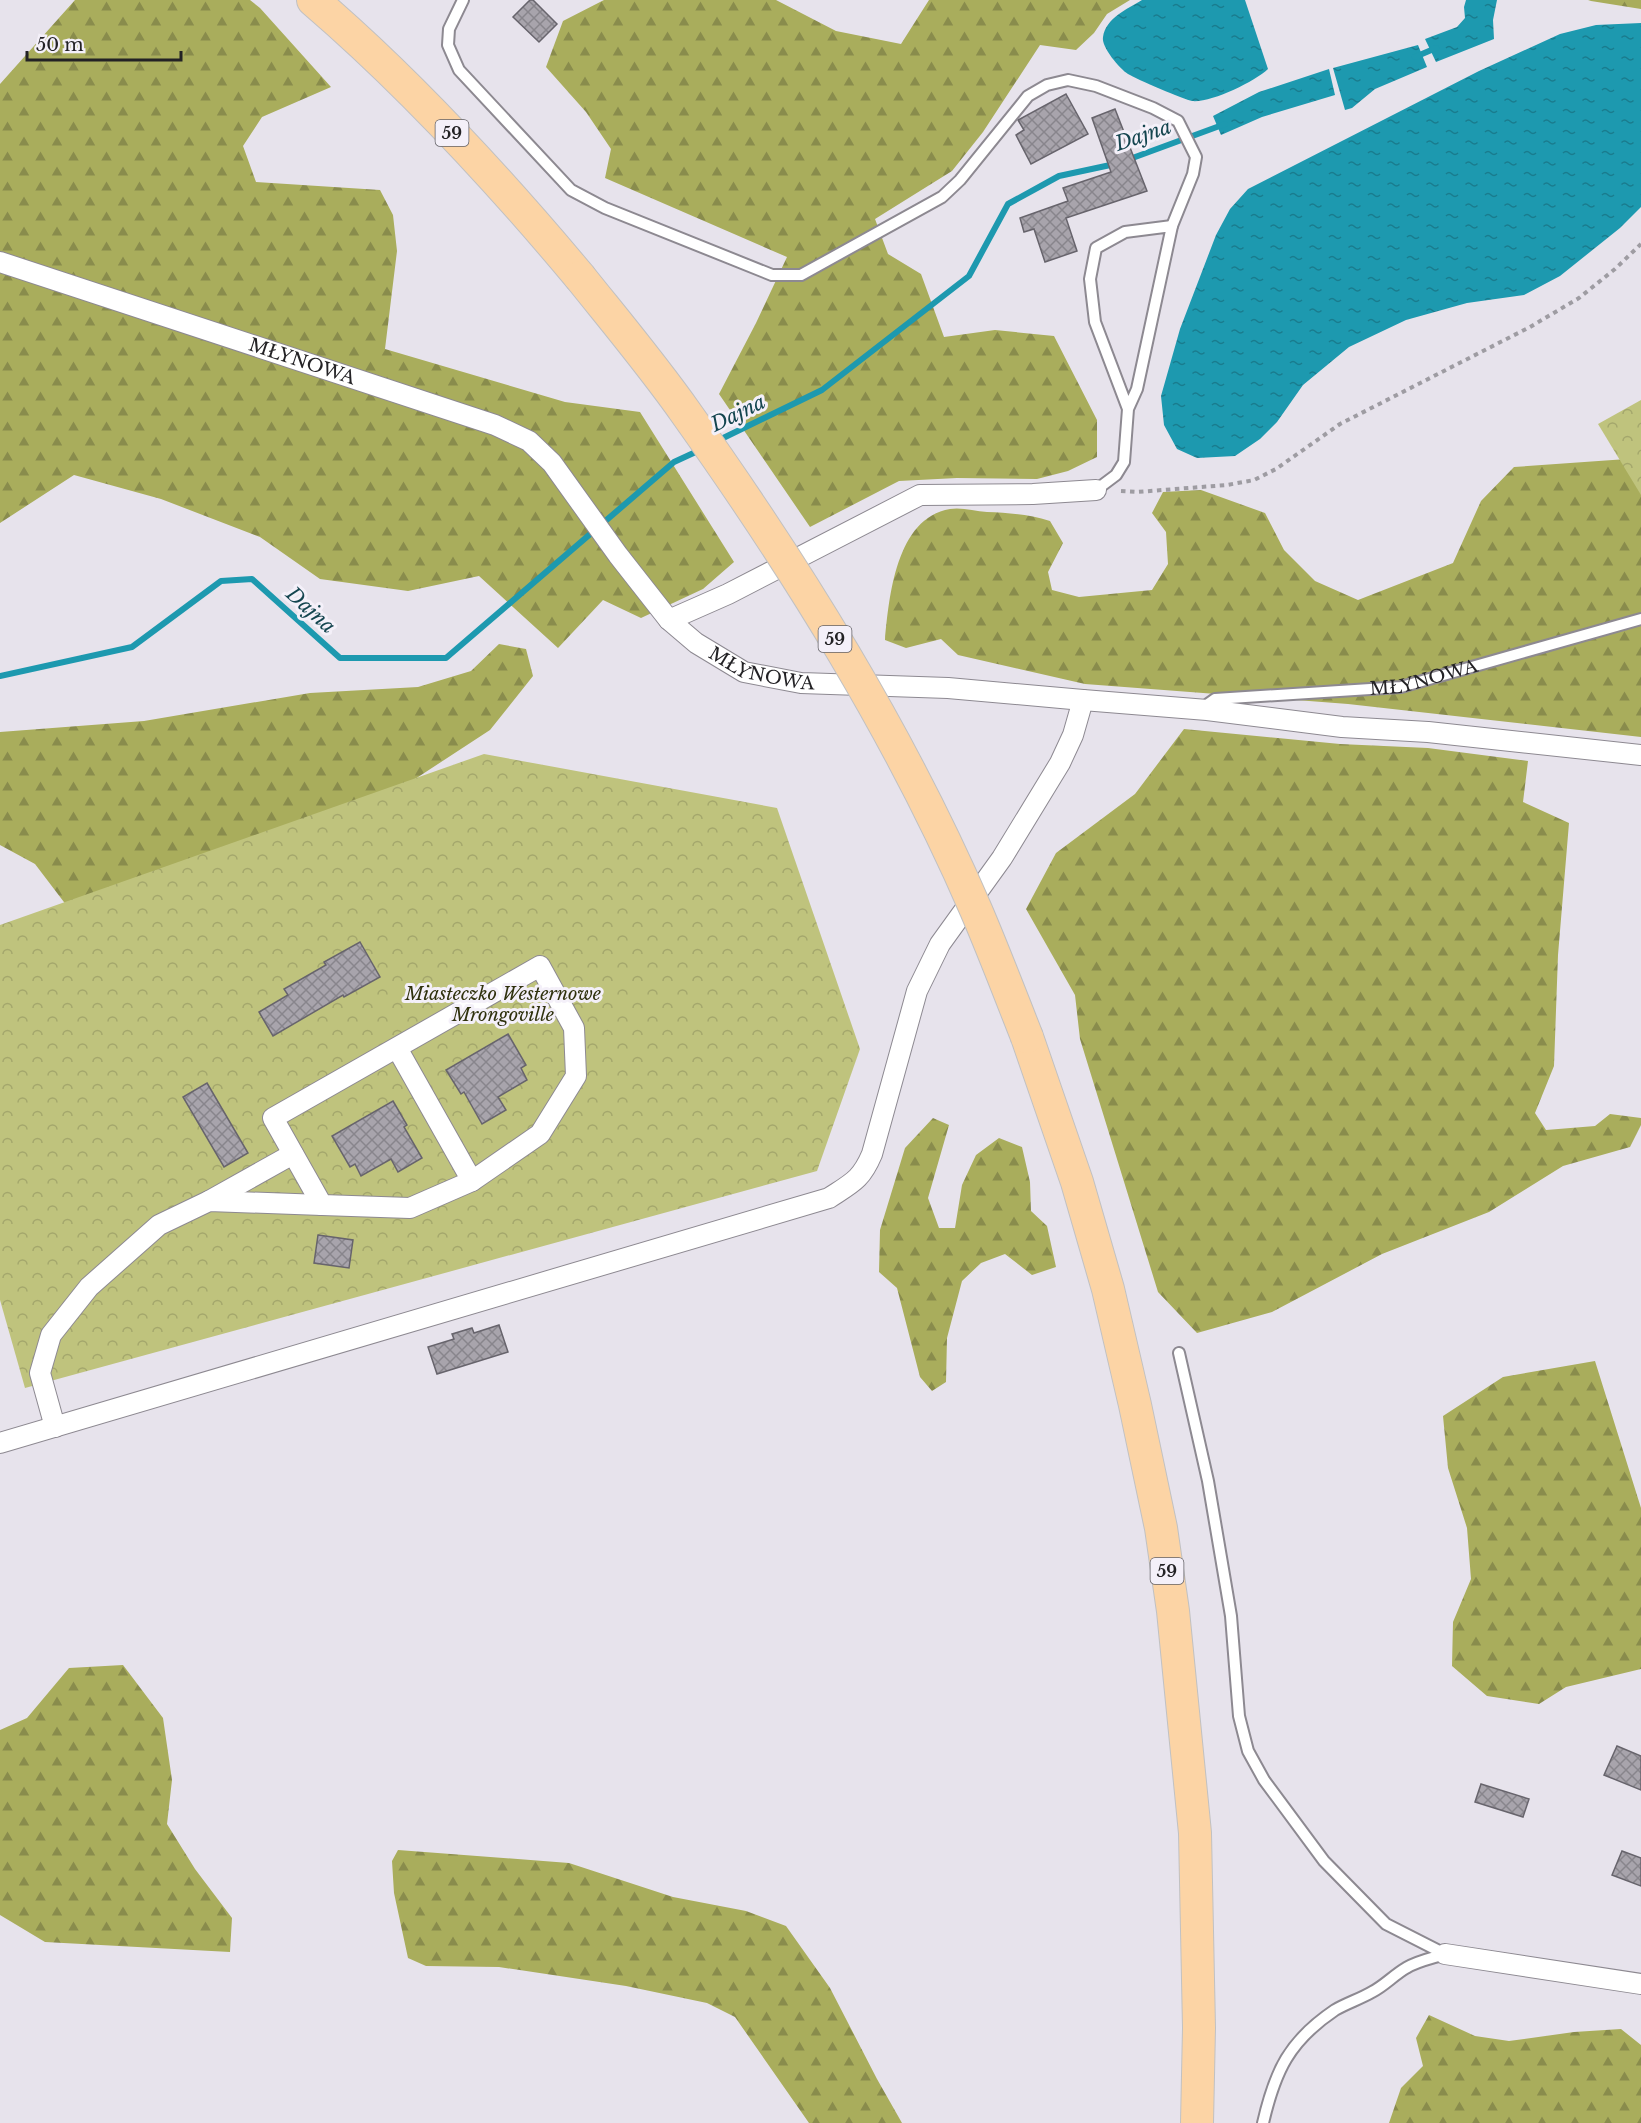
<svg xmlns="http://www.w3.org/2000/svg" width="1641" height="2123" font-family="'Libre Baskerville',serif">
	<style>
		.forest { fill: url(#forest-firs) }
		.park { fill: url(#park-crowns) }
		.water { fill: url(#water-ripples) }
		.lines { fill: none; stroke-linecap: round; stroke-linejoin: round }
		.stream { stroke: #1d99af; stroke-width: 6 }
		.building { fill: url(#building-cross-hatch); stroke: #67646c; stroke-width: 1.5 }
		.lane-casing { stroke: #8d8991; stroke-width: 14 }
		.street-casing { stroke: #8d8991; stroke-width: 22 }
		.primary-casing { stroke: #c1c1c2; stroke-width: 34 }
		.path { stroke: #9e9ca2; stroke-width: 4; stroke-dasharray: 4.5 4.5; stroke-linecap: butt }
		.lane { stroke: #fff; stroke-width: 10 }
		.street { stroke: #fff; stroke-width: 20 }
		.primary { stroke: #fcd4a5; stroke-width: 32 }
		.primary-bridge-casing { stroke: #c1c1c2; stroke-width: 34; stroke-linecap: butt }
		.primary-bridge { stroke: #fcd4a5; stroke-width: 32 }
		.labels { text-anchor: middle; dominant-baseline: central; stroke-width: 6; stroke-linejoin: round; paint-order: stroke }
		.shield { fill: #f4f0f9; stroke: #626065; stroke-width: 1.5 }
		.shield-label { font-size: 16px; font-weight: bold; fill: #232225 }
		.street-label { font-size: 18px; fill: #232225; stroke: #f4f0f9 }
		.park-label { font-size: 18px; font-style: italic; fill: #2f310d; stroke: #f4f0f9 }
		.water-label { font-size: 20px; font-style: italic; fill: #14454f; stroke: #f4f0f9 }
	</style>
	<defs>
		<pattern id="forest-firs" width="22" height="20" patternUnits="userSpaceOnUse" patternTransform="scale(1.5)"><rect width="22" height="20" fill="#a9ad5c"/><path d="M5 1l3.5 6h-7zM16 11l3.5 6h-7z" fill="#898c4c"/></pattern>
		<pattern id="park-crowns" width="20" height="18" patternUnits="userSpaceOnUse" patternTransform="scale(1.5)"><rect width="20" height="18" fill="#bfc37d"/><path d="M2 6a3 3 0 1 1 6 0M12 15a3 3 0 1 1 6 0" fill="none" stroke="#a4a76c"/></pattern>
		<pattern id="water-ripples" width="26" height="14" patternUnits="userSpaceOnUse" patternTransform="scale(1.5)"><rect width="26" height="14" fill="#1d99af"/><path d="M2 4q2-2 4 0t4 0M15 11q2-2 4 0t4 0" fill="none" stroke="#197c8e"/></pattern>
		<pattern id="building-cross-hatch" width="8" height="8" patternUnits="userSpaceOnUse" patternTransform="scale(1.5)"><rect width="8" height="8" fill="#a8a4ac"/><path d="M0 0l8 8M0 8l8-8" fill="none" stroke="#88858c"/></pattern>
	</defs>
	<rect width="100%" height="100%" fill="#e7e3ec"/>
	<g class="forest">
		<path d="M 75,0 L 250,0 L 260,8 L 331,87 L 262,117 L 243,146 L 256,182 L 380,190 L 393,215 L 397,251 L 385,349 L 565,402 L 640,412 L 734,562 L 703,589 L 641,618 L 603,600 L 558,648 L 479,576 L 408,591 L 320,579 L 260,537 L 161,499 L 74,475 L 0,523 L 0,84 Z"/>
		<path d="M 604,0 L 776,0 L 836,31 L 901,44 L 929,0 L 1130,0 L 1107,14 L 1094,33 L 1076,50 L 1040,45 L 983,132 L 952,171 L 875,219 L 888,254 L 921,274 L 944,337 L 995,330 L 1054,336 L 1097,420 L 1097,457 L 1068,471 L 1037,479 L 957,478 L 899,481 L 810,527 L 719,394 L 756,323 L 787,257 L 605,178 L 611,149 L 586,112 L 546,67 L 563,21 Z"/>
		<path d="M 1588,0 L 1641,0 L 1641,9 L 1591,1 Z"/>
		<path d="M 1641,458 L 1641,737 L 1348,704 L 1085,684 L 958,655 L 941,639 L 906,648 L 885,640 C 889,597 896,518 950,509 C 961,507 975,511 987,512 C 1009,513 1029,514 1050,521 L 1063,543 L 1048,572 L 1052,590 L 1079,597 L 1152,590 L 1168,564 L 1166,532 L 1152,513 L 1163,492 L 1201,490 L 1265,513 L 1284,550 L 1315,581 L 1358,600 L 1453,563 L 1481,501 L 1514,467 Z"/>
		<path d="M 499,644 L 526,649 L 533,676 L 490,730 L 386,798 L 70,910 L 35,864 L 0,845 L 0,732 L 144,721 L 310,693 L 418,687 L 471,671 Z"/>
		<path d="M 1184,729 L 1340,744 L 1428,748 L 1528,761 L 1523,802 L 1569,823 L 1558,955 L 1554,1066 L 1535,1113 L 1546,1130 L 1595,1126 L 1610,1114 L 1641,1118 L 1641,1125 L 1630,1147 L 1563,1166 L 1489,1212 L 1382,1254 L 1272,1312 L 1197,1333 L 1158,1292 L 1080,1039 L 1075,995 L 1026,909 L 1056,853 L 1135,794 Z"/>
		<path d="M 933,1118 L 949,1125 L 928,1198 L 939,1228 L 955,1228 L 962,1185 L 976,1155 L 999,1138 L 1022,1147 L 1030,1182 L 1031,1211 L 1047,1226 L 1056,1267 L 1032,1275 L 1005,1254 L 981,1263 L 962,1281 L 947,1338 L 946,1382 L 932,1391 L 920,1377 L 897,1288 L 879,1272 L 880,1230 L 905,1148 Z"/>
		<path d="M 1595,1361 L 1641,1508 L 1641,1669 L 1566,1687 L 1539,1704 L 1487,1696 L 1452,1666 L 1453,1622 L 1471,1579 L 1467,1528 L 1448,1468 L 1443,1416 L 1503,1377 Z"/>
		<path d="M 123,1665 L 163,1718 L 172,1780 L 167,1824 L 195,1869 L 232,1918 L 230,1952 L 45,1942 L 0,1915 L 0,1730 L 27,1718 L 69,1668 Z"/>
		<path d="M 398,1850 L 569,1863 L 673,1897 L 746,1911 L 786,1926 L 830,1988 L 877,2079 L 902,2123 L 809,2123 L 735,2017 L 707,2003 L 626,1986 L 499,1967 L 426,1966 L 408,1958 L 394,1893 L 392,1861 Z"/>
		<path d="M 1429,2015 L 1475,2036 L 1509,2041 L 1574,2032 L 1621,2029 L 1641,2045 L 1641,2123 L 1389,2123 L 1401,2088 L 1423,2066 L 1416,2038 Z"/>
	</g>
	<g class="park">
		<path d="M 1641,400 L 1641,495 L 1598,424 Z"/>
		<path d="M 484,754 L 777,808 L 860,1049 L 817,1171 L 25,1388 L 0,1300 L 0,925 Z"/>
	</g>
	<g class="water">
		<path d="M 1142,0 L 1245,0 L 1268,69 C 1254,82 1211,103 1192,101 C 1185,100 1136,79 1128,74 C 1120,69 1101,47 1103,37 C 1106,18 1127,9 1142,0 Z"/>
		<path d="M 1466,0 L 1497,0 L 1493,20 L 1494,39 L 1436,62 L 1425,39 L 1457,27 L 1465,18 L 1464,7 Z"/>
		<path d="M 1641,23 L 1641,207 L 1620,228 L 1560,276 L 1524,295 L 1467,303 L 1406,320 L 1349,347 L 1303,385 L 1277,422 L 1260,439 L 1235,456 L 1197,458 L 1177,449 L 1164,425 L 1161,396 L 1180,329 L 1216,235 L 1230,209 L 1248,189 L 1479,71 L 1560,34 L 1596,25 Z"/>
		<path d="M 1418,45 L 1427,67 L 1375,89 L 1352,108 L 1345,110 L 1333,68 Z"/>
		<path d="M 1329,69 L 1335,95 L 1262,117 L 1221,135 L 1213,116 L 1259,92 Z"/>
	</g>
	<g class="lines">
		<g class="stream">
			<path d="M 1415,57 L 1436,48"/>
			<path d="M 1127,160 L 1225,124"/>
			<path d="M 717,441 L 822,390 L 969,276 L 1008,204 L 1059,176 L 1115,164"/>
			<path d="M 0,676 L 132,647 L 221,581 L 252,579 L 340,658 L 446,658 L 674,462 L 700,450"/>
		</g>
	</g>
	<g class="building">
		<path d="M 530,0 L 533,0 L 557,24 L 539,42 L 513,17 Z"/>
		<path d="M 1066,94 L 1088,134 L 1031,164 L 1016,135 L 1024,130 L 1018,120 Z"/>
		<path d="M 1115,109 L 1147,191 L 1066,218 L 1077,251 L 1045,262 L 1034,229 L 1024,232 L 1020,218 L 1068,201 L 1063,188 L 1111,172 L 1092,118 Z"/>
		<path d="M 360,942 L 380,977 L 344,997 L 343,995 L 273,1036 L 259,1012 L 288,995 L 284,989 L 326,965 L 324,962 Z"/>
		<path d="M 508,1034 L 526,1065 L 521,1068 L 527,1080 L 498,1097 L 506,1110 L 482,1124 L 464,1092 L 461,1094 L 446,1070 Z"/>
		<path d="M 207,1083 L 248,1153 L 224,1167 L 183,1097 Z"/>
		<path d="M 393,1101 L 407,1125 L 404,1127 L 422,1158 L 398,1172 L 391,1159 L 361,1176 L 355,1164 L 350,1167 L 332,1136 Z"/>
		<path d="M 318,1235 L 353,1240 L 349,1268 L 314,1263 Z"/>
		<path d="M 499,1325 L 508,1352 L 437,1374 L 428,1347 L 454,1339 L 452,1334 L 472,1328 L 474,1333 Z"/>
		<path d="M 1617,1746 L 1641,1756 L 1641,1790 L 1604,1775 Z"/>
		<path d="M 1481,1784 L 1529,1799 L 1523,1817 L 1475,1802 Z"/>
		<path d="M 1622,1851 L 1641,1858 L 1641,1886 L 1612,1875 Z"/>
	</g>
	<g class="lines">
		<defs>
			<g id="lane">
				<path d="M 463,0 L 449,29 L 448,45 L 459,70 L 571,190 L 605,208 L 772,275 L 801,275 L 942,197 L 960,180 L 1028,96 L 1047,85 L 1068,80 L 1096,86 L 1153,108 L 1178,121 L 1196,157 L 1193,174 L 1172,226"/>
				<path d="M 1096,490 L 1116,475 L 1124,462 L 1128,409 L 1137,389 L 1172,226 L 1125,232 L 1096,248 L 1090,279 L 1095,322 L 1128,409"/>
				<path id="s1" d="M 1207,710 L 1208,704 L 1215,699 L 1401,687 L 1641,619"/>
				<path d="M 1179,1353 L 1208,1481 L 1231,1616 L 1239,1716 L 1248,1751 L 1264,1780 L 1324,1861 L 1386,1924 L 1445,1954"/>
				<path d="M 1263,2123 C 1275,2071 1289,2041 1335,2010 C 1347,2003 1360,1999 1372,1992 C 1384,1986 1394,1975 1406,1968 C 1417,1961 1433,1958 1445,1954"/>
			</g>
			<g id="street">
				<path id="s2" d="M 0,262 L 495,425 L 529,441 L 552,463 L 618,555 L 669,620 L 696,643 L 744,672 L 801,683 L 948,688 L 1083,700 L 1207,710 L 1342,727 L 1428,732 L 1641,755"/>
				<path d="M 669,620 L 728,594 L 920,495 L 1033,494 L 1096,490"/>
				<path d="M 540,966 L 574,1028 L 576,1076 L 540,1134 L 472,1181 L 410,1208 L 322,1205 L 273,1118 Z"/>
				<path d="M 397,1048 L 472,1181"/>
				<path d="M 209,1201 L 293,1154"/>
				<path d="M 55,1427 L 40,1373 L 51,1335 L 89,1287 L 159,1225 L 209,1201 L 322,1205"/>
				<path d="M 0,1443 L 829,1198 C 852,1183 861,1180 872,1154 L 917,991 L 940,944 L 1002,858 L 1060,763 L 1073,735 L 1083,700"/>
				<path d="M 1445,1954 L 1641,1984"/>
			</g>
			<g id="primary">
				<path d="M 313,0 C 411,84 498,179 580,277"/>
				<path d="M 1027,1037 L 1077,1182 L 1108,1289 L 1135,1405 L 1161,1528 L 1173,1611 L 1195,1833 L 1199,2028 L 1197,2123"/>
			</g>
		</defs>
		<use href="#lane" class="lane-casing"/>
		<use href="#street" class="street-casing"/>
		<use href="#primary" class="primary-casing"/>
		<path class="path" d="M 1121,491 L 1137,492 L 1227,485 L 1254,480 L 1276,469 L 1340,424 L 1530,327 L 1579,298 L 1615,269 L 1641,244"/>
		<use href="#lane" class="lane"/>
		<use href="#street" class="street"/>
		<use href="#primary" class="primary"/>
		<defs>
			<path id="primary-bridge" d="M 580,277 C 616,322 653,366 686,413 C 797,569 900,734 976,910 C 994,952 1010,994 1027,1037"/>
		</defs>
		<use href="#primary-bridge" class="primary-bridge-casing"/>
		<use href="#primary-bridge" class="primary-bridge"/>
	</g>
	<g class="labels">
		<g class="shield">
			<rect x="435.5" y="120" width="33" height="26" rx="4.5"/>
			<rect x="818.5" y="626" width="33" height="26" rx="4.5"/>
			<rect x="1150.5" y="1558" width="33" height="26" rx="4.5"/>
		</g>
		<g class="shield-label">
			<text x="452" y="133">59</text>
			<text x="835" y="639">59</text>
			<text x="1167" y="1571">59</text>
		</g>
		<g class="street-label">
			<text stroke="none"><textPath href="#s2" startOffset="318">MŁYNOWA</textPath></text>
			<text stroke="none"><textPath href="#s2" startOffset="894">MŁYNOWA</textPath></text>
			<text stroke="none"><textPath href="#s1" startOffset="225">MŁYNOWA</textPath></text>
		</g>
		<g class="park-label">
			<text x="503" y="994">Miasteczko Westernowe<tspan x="503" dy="21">Mrongoville</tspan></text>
		</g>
		<g class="water-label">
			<text transform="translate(1143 135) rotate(-19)">Dajna</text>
			<text transform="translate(738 413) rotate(-26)">Dajna</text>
			<text transform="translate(311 610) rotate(42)">Dajna</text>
		</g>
	</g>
	<path d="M27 51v9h154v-9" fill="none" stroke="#232225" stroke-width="3"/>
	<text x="36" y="51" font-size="18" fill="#232225" stroke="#f4f0f9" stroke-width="4.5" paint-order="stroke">50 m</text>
</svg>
